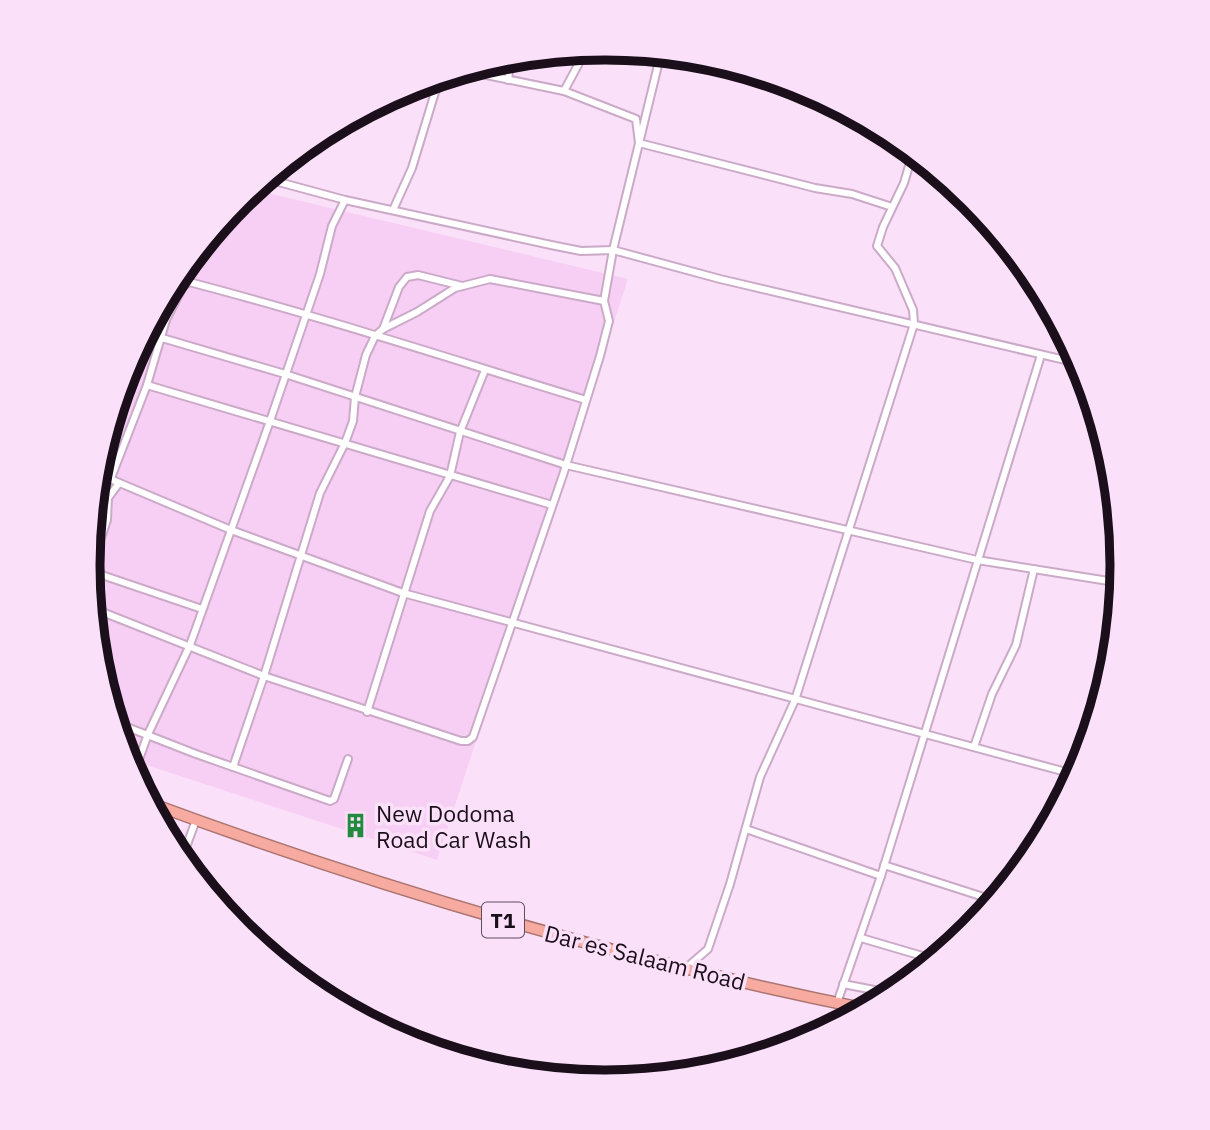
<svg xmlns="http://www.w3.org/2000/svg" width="1210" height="1130" font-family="'IBM Plex Sans',sans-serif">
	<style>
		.built { fill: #f7cff4 }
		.water { fill: url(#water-ripples) }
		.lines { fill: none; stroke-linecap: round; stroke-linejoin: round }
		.minor-casing { stroke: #cbaac8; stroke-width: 10 }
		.highway-casing { stroke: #aa7470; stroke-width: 13 }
		.minor { stroke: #fff; stroke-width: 6 }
		.highway { stroke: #f7aa9f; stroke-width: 10 }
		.labels { text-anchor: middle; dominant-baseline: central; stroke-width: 7; stroke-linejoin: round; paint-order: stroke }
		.shield { fill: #fbe0f9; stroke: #5e4e5d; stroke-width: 2 }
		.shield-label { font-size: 21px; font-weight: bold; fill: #1a0f1a }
		.poi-label { font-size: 23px; fill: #1a0f1a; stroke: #fbe0f9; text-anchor: start }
		.street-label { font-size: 23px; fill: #1a0f1a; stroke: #fbe0f9 }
		.rim { fill: none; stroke: #1a0f1a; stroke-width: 9 }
	</style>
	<defs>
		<pattern id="water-ripples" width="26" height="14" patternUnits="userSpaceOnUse" patternTransform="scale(1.75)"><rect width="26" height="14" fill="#6fd2e1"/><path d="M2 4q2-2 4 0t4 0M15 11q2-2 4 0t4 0" fill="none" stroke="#60b3c0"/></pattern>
	</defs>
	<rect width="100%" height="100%" fill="#fbe0f9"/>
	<path class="built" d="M 251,189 L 628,279 L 437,860 L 125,758 L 97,666 L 87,565 L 97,464 L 127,366 L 175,277 L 239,199 Z"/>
	<path class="water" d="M 565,1065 L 629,1074 L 634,1080 L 605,1083 L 541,1076 L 542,1069 Z"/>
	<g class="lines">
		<defs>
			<g id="minor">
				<path d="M 462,70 L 564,91 L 636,119 L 639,143 L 815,188 L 852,194 L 892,207"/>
				<path d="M 508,80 L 511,56"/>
				<path d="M 564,91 L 578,65 L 582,50"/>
				<path d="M 264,178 L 345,200 L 551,245 L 581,251 L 613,250 L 720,279 L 1082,364"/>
				<path d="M 393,210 L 412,168 L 440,76"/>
				<path d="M 383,329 L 417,312 L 455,288 L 490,279 L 604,301"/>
				<path d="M 145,333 L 285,374 L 566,465 L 977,560 L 1121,583"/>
				<path d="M 147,385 L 552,505"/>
				<path d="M 96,473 L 231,530 L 403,593 L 1077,775"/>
				<path d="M 111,478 L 147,385 L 166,320 L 183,286 L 189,282 C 323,317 454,360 586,400"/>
				<path d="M 90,571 L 202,609"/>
				<path d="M 88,576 L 107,520 L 108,498 L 119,483"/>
				<path d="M 92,608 L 264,676 L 461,741 L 468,741 L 473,737 L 563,475 L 600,356 L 609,321 L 604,301 L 613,250 L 661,53"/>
				<path d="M 367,712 L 430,511 L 450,476 L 460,432 L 485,370"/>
				<path d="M 114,722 L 196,754 L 330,801 L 334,799 L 348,759"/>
				<path d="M 974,747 L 992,694 L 1016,645 L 1034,569"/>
				<path d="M 125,756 L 138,762"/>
				<path d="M 233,767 L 264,676 L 320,493 L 345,443 L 353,421 L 355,397 L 366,355 L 375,336 L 383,329 L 399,287 L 407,277 L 418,275 L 462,286"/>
				<path d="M 136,780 L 138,762 L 148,734 L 190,645 L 270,421 L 320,274 L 332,226 L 345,200"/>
				<path d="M 746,829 L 881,876"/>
				<path d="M 181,861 L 196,820"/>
				<path d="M 884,865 L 996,901"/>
				<path d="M 861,938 L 936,960"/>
				<path d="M 685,969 L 708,949 L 730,884 L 760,777 L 795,700 L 914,324 L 913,310 L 895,268 L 877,246 L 883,227 L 904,183 L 913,152"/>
				<path d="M 843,984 L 895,994"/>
				<path d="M 837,1003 L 881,876 L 1041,355"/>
			</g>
			<path id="highway" d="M 147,802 C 382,889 622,960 867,1009"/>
		</defs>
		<use href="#minor" class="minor-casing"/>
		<use href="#highway" class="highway-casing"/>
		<use href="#minor" class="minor"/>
		<use href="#highway" class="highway"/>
	</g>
	<defs>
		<symbol id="building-bare" viewBox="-9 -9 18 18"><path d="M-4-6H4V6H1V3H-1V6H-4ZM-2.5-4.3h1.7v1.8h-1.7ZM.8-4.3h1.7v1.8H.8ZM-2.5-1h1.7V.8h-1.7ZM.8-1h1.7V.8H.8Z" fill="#238a3f" stroke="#fbe0f9" stroke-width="2.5" paint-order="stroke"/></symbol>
	</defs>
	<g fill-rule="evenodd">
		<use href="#building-bare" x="338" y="808" width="35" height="35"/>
	</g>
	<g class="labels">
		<rect class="shield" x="482" y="902.5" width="42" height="35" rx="5"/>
		<g class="shield-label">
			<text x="503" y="920">T1</text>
		</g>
		<g class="poi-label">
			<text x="376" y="813">New Dodoma<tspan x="376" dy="26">Road Car Wash</tspan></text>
		</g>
		<g class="street-label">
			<text transform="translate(645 957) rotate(14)">Dar es Salaam Road</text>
		</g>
	</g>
	<path d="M0 0H1210V1130H0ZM100 565a505 505 0 1 1 1010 0a505 505 0 1 1-1010 0Z" fill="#fbe0f9" fill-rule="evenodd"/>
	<path class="rim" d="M100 565a505 505 0 1 1 1010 0a505 505 0 1 1-1010 0Z"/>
</svg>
